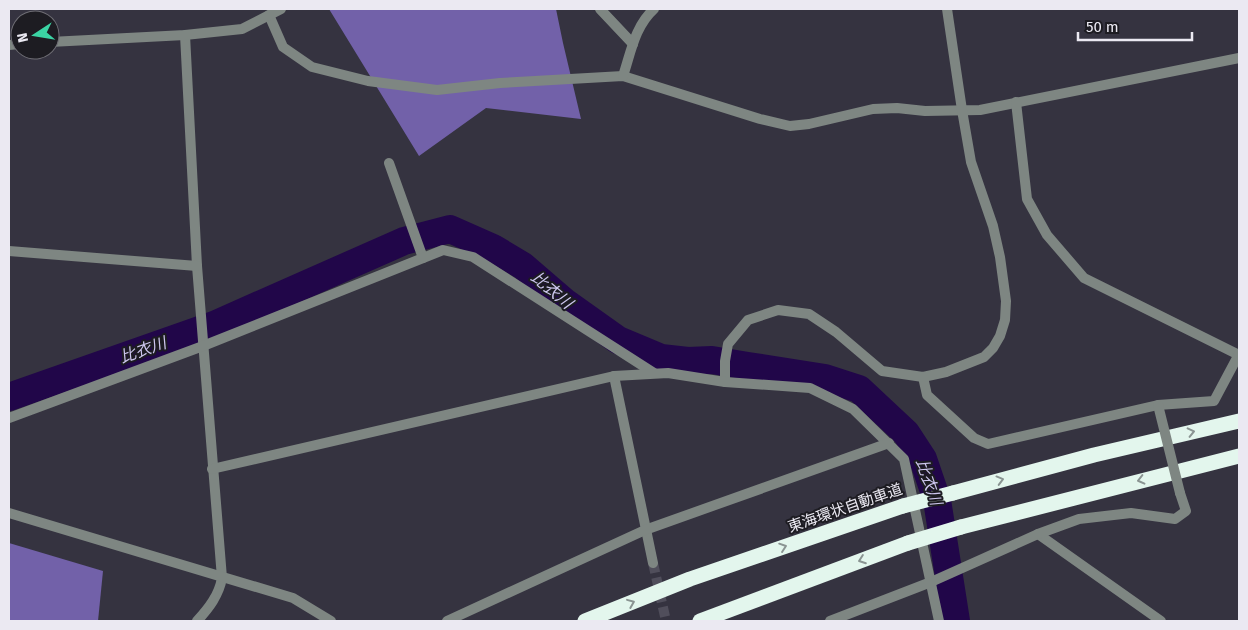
<svg xmlns="http://www.w3.org/2000/svg" width="1248" height="630" font-family="'Fira Sans','Noto Sans JP',sans-serif">
	<style>
		.forest { fill: #7261a9 }
		.lines { fill: none; stroke-linecap: round; stroke-linejoin: round }
		.river { stroke: #210649; stroke-width: 28 }
		.minor-tunnel { stroke: #504e5b; stroke-width: 10; stroke-dasharray: 10 5; stroke-linecap: butt }
		.minor { stroke: #7e8682; stroke-width: 10 }
		.tertiary { stroke: #7e8682; stroke-width: 10 }
		.motorway { stroke: #e3f6ed; stroke-width: 15 }
		.minor-bridge { stroke: #7e8682; stroke-width: 10 }
		.motorway-bridge { stroke: #e3f6ed; stroke-width: 15 }
		.oneway { stroke: #8a9492 }
		.labels { text-anchor: middle; dominant-baseline: central; stroke-width: 4; stroke-linejoin: round; paint-order: stroke }
		.street-label { font-size: 15px; fill: #ebe9f2; stroke: #1d1c22 }
		.water-label { font-size: 16px; font-style: italic; fill: #cec7ef; stroke: #1d1c22 }
	</style>
	<rect width="100%" height="100%" fill="#353340"/>
	<g class="forest">
		<path d="M 329,9 L 556,9 L 563,43 L 581,119 L 486,108 L 419,156 Z"/>
		<path d="M 9,543 L 103,571 L 98,621 L 9,621 Z"/>
	</g>
	<g class="lines">
		<path class="river" d="M 9,397 L 214,325 L 404,241 L 450,229 L 493,248 L 523,266 L 566,303 L 618,340 L 661,358 L 688,361 L 712,360 L 748,366 L 825,378 L 859,389 L 906,433 L 923,459 L 937,500 L 956,621"/>
		<path class="minor-tunnel" d="M 653,563 L 666,621"/>
		<g class="minor">
			<path d="M 600,9 L 633,44"/>
			<path d="M 269,15 L 283,47 L 312,67 L 368,81 L 437,90 L 500,83 L 623,76 L 760,119 L 790,126 L 809,124 L 873,109 L 897,108 L 925,111 L 980,110 L 1239,58"/>
			<path d="M 185,35 L 197,266 L 222,578 C 219,595 209,608 197,621"/>
			<path d="M 623,76 C 631,52 635,26 654,9"/>
			<path d="M 1016,102 L 1027,199 L 1047,235 L 1084,278 L 1239,355"/>
			<path d="M 389,163 L 423,258"/>
			<path d="M 9,251 L 197,266"/>
			<path d="M 614,376 L 653,563"/>
			<path d="M 923,377 L 927,395 L 974,438 L 988,444 L 1158,405 L 1214,401 L 1239,354"/>
			<path d="M 725,382 L 725,361 L 728,344 L 748,320 L 778,310 L 809,314 L 836,332 L 882,371 L 923,377 L 946,372 L 984,357 L 993,348 L 1000,336 L 1005,320 L 1006,301 L 1000,257 L 993,226 L 971,162 L 962,110 L 947,9"/>
			<path d="M 9,418 L 203,346 L 443,250 L 473,257 L 654,373"/>
			<path d="M 212,469 L 614,376 L 668,373 L 725,382 L 810,388 L 853,409 L 904,459 L 939,621"/>
			<path d="M 9,513 L 293,598 L 331,621"/>
			<path d="M 1038,534 L 1161,621"/>
			<path d="M 447,621 L 645,530 L 889,443"/>
			<path d="M 830,621 L 931,582 L 1038,534 L 1079,519 L 1131,513 L 1175,519 L 1186,511 L 1180,493"/>
		</g>
		<g class="tertiary">
			<path d="M 50,42 L 185,35 L 242,29 L 281,9"/>
			<path d="M 9,45 L 20,44"/>
		</g>
		<g class="motorway">
			<path d="M 953,493 L 1094,455 L 1239,421"/>
			<path d="M 961,527 L 1239,456"/>
			<path d="M 585,621 L 690,579 L 903,506"/>
			<path d="M 700,621 L 908,543"/>
		</g>
		<path class="minor-bridge" d="M 1158,405 L 1180,493"/>
		<g class="motorway-bridge">
			<path d="M 903,506 L 953,493"/>
			<path d="M 908,543 L 961,527"/>
		</g>
	</g>
	<defs><path id="oneway-chevron" d="M-2-3.5L2.5 0L-2 3.5" fill="none" stroke-width="1.6" stroke-linecap="round" stroke-linejoin="round" transform="scale(1.25)"/></defs>
	<g class="oneway">
		<use href="#oneway-chevron" transform="translate(1191 432) rotate(-13)"/>
		<use href="#oneway-chevron" transform="translate(1000 480) rotate(-15)"/>
		<use href="#oneway-chevron" transform="translate(1141 480) rotate(166)"/>
		<use href="#oneway-chevron" transform="translate(783 547) rotate(-19)"/>
		<use href="#oneway-chevron" transform="translate(862 560) rotate(160)"/>
		<use href="#oneway-chevron" transform="translate(631 603) rotate(-22)"/>
	</g>
	<g class="labels">
		<g class="street-label">
			<text transform="translate(845 508) rotate(-19)">東海環状自動車道</text>
		</g>
		<g class="water-label">
			<text transform="translate(552 290) rotate(40)">比衣川</text>
			<text transform="translate(143 350) rotate(-19)">比衣川</text>
			<text transform="translate(929 482) rotate(71)">比衣川</text>
		</g>
	</g>
	<rect width="1248" height="630" fill="none" stroke="#ebe9f2" stroke-width="20"/>
	<g transform="translate(35 35) rotate(258)"><circle r="24" fill="#1d1c22" stroke="#6f6e75"/>
	<path d="M0-4L9 19L0 12L-9 19Z" fill="#3bd4a4"/>
	<text y="-8" font-size="14" font-weight="bold" text-anchor="middle" fill="#ebe9f2">N</text>
	</g>
	<path d="M1078 32v8h114v-8" fill="none" stroke="#ebe9f2" stroke-width="2.5"/>
	<text x="1086" y="32" font-size="15" fill="#ebe9f2" stroke="#1d1c22" stroke-width="4" paint-order="stroke">50 m</text>
</svg>
